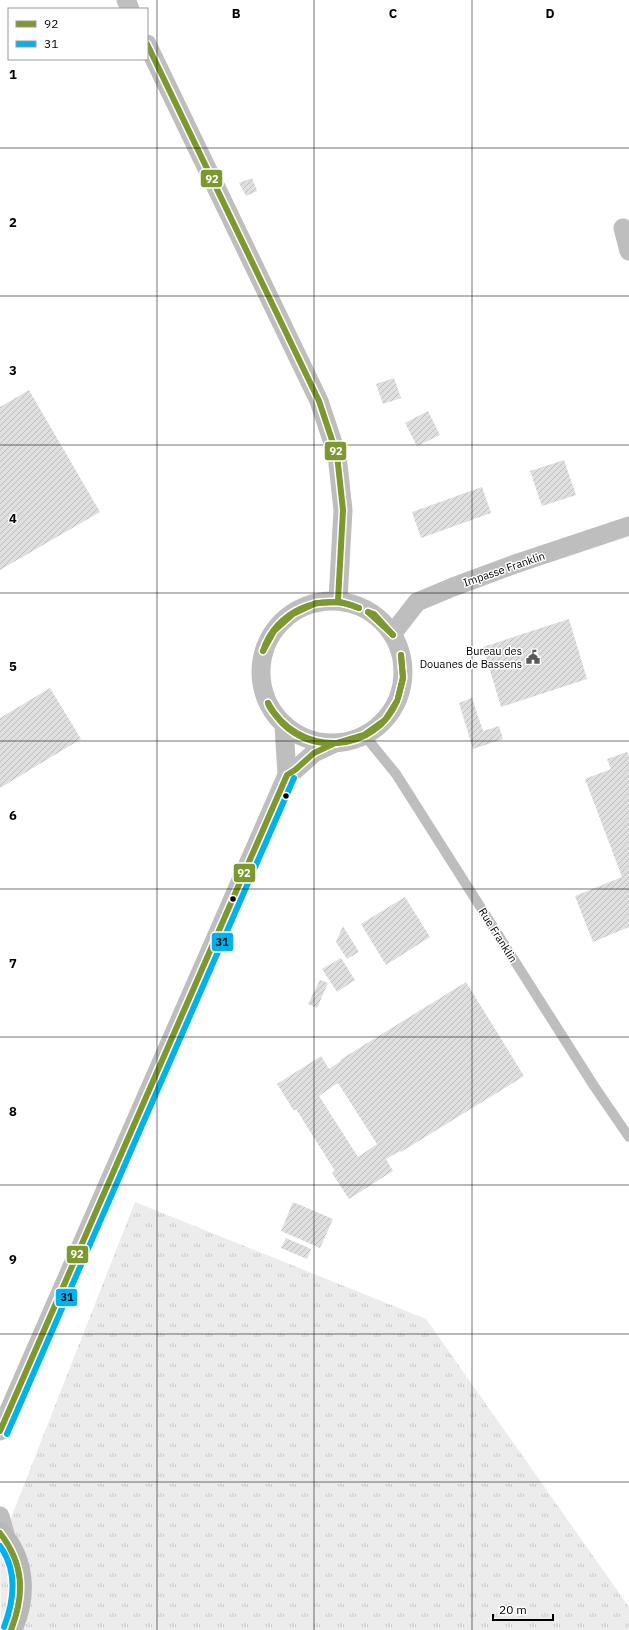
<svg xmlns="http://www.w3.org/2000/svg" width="629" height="1630" font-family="'IBM Plex Sans',sans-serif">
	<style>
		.grass { fill: url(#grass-tufts) }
		.building { fill: url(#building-hatch); fill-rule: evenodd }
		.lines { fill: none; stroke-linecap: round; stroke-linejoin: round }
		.lane { stroke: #bebebe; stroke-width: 10 }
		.street { stroke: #bebebe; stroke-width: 19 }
		.secondary { stroke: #b8b8b8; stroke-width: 22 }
		.bus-1-casing { stroke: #fff; stroke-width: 9 }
		.bus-2-casing { stroke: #fff; stroke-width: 9 }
		.bus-1 { stroke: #7c982e; stroke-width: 6 }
		.bus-2 { stroke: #00b1eb; stroke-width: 6 }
		.grid { fill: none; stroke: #000; stroke-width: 1; stroke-opacity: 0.55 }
		.bus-dot { fill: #000; stroke: #fff; stroke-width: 1.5 }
		.labels { text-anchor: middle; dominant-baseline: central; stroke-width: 3; stroke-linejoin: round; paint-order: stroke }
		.street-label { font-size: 11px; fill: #000; stroke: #fff }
		.poi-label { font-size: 11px; fill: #000; stroke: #fff; text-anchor: end }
		.grid-label { font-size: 13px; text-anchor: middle; font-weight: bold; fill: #000; stroke: #fff; stroke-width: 3; stroke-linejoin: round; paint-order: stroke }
		.line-badge { stroke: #fff; stroke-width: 1.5 }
		.badge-label { font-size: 11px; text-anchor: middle; font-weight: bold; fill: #fff }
		.pale-badge-label { font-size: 11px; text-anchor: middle; font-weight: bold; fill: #111 }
	</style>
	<defs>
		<pattern id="grass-tufts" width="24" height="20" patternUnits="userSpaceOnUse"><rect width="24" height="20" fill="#ececec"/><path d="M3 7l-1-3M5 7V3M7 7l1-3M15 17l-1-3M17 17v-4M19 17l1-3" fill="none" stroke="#c9c9c9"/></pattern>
		<pattern id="building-hatch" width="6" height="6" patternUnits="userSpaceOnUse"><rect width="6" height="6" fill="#dfdfdf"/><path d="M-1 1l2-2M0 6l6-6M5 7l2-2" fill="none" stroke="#bebebe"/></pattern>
	</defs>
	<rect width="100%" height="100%" fill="#fff"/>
	<path class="grass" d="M 135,1202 L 426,1319 L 629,1607 L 629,1630 L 1,1630 L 0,1546 Z"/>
	<g class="building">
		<path d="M 252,178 L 257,191 L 246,196 L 239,183 Z"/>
		<path d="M 394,378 L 401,398 L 383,404 L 376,384 Z"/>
		<path d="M 29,390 L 100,512 L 0,570 L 0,407 Z"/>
		<path d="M 428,411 L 440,435 L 417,446 L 405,423 Z"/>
		<path d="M 564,460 L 576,495 L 542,506 L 530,471 Z"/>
		<path d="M 482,487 L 491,513 L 421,538 L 412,512 Z"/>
		<path d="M 569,619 L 587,679 L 501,707 L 483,647 Z"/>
		<path d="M 50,688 L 81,739 L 0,788 L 0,718 Z"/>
		<path d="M 472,698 L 483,731 L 499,726 L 503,739 L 473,749 L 459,703 Z"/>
		<path d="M 627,752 L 629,757 L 629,927 L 593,942 L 575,896 L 622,877 L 585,779 L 611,769 L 607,759 Z"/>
		<path d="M 405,897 L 430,937 L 386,965 L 361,924 Z"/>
		<path d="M 343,926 L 359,952 L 347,959 L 336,942 Z"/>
		<path d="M 341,958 L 355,980 L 337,992 L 322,969 Z"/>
		<path d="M 320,980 L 328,983 L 317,1008 L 308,1004 Z"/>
		<path d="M 466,982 L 524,1076 L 401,1152 L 400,1151 L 386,1159 L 393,1171 L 349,1199 L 332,1173 L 335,1171 L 296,1109 L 294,1111 L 277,1084 L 321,1056 L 329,1069 L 341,1061 L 340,1060 ZM 338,1083 L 377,1144 L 358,1157 L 319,1096 Z"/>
		<path d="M 293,1202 L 333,1219 L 320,1248 L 281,1231 Z"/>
		<path d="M 286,1238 L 311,1249 L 307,1259 L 281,1248 Z"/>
	</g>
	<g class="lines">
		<path class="lane" d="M 365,736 L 396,774 L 594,1086 L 629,1137"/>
		<g class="street">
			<path d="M 126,0 L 130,9"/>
			<path d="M 147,44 L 319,401 L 337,455 L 343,510 L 338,600"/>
			<path d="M 623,228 L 629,251"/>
			<circle cx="332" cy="672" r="71"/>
			<path d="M 393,633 L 417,602 L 453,587 L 518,563 L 629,526"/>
			<path d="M 287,775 L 295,770 L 314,753 L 333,744"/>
			<path d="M 0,1431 L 287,775 L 284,726"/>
			<path d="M 0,1516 L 7,1541"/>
		</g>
		<path class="secondary" d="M 0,1533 C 25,1560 26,1598 11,1630"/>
		<defs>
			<g id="bus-1">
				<path d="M 147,44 L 319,401 L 337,455 L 343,510 L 338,600"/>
				<path d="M 368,612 L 374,614 L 393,635"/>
				<path d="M 368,612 L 393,635"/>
				<path d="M 263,651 C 275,611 322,591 359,608"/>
				<path d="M 263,651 L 274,631 L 293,614 L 316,603 L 341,602 L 359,608"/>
				<path d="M 398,698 L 403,677 L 401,655"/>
				<path d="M 398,698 L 403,679 L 401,655"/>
				<path d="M 268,703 C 282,729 308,744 337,743"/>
				<path d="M 268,703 C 269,708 273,712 276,716 C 291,736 313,745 337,743"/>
				<path d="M 337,743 L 364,735 L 385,720 L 397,701"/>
				<path d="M 337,743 C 364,742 387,725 397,701"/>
				<path d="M 0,1431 L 287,775 L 295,770 L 314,753 L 333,744"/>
				<path d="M 0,1533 C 24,1564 25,1594 11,1630"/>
			</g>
			<g id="bus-2">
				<path d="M 7,1434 L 294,778"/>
				<path d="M 0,1546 C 18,1571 14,1601 4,1627"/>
			</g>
		</defs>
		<use href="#bus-1" class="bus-1-casing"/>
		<use href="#bus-2" class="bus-2-casing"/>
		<use href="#bus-1" class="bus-1"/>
		<use href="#bus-2" class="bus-2"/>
	</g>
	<path class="grid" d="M 157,0 L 157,1630M 314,0 L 314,1630M 472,0 L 472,1630M 0,148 L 629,148M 0,296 L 629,296M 0,445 L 629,445M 0,593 L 629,593M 0,741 L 629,741M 0,889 L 629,889M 0,1037 L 629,1037M 0,1185 L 629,1185M 0,1334 L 629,1334M 0,1482 L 629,1482"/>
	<defs>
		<symbol id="civic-bare" viewBox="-9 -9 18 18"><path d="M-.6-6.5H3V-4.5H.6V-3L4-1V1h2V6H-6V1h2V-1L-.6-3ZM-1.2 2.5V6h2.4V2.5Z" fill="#595959" stroke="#fff" stroke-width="2.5" paint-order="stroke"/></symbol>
	</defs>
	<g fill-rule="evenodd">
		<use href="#civic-bare" x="523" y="647" width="20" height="20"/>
	</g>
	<g class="bus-dot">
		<circle cx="286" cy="796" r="3.5"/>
		<circle cx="233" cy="899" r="3.5"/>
	</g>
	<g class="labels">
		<g class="street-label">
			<text transform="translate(504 569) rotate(-19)">Impasse Franklin</text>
			<text transform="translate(498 935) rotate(58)">Rue Franklin</text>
		</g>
		<g class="poi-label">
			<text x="522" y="651">Bureau des<tspan x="522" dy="13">Douanes de Bassens</tspan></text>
		</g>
	</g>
	<g class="grid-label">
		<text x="236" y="18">B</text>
		<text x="393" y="18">C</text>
		<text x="550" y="18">D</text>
		<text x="13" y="79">1</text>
		<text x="13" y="227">2</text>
		<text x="13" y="375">3</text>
		<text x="13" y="523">4</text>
		<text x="13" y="671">5</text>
		<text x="13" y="820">6</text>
		<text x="13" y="968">7</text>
		<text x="13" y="1116">8</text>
		<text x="13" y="1264">9</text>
	</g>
	<g class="line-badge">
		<rect x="200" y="169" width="23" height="19" rx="4" fill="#7c982e"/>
		<rect x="324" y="441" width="23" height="20" rx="4" fill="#7c982e"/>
		<rect x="233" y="863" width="23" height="20" rx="4" fill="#7c982e"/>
		<rect x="211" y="932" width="23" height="20" rx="4" fill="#00b1eb"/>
		<rect x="66" y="1245" width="23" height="19" rx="4" fill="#7c982e"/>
		<rect x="55" y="1288" width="23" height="19" rx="4" fill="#00b1eb"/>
	</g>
	<g class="badge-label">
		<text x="212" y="183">92</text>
		<text x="336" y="455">92</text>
		<text x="244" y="877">92</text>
		<text x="77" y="1258">92</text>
	</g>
	<g class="pale-badge-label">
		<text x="222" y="946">31</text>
		<text x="67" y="1301">31</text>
	</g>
	<rect x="8" y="8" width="140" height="52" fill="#ffffff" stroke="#999999"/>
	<rect x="16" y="21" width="20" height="6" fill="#7c982e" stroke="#999999"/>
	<text x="44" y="28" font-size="12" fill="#000000">92</text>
	<rect x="16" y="41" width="20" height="6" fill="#00b1eb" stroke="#999999"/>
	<text x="44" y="48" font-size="12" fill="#000000">31</text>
	<path d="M493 1614v6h60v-6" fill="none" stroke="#000000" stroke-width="2"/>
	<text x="499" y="1614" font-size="12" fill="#000000" stroke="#ffffff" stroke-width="3" paint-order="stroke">20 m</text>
</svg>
